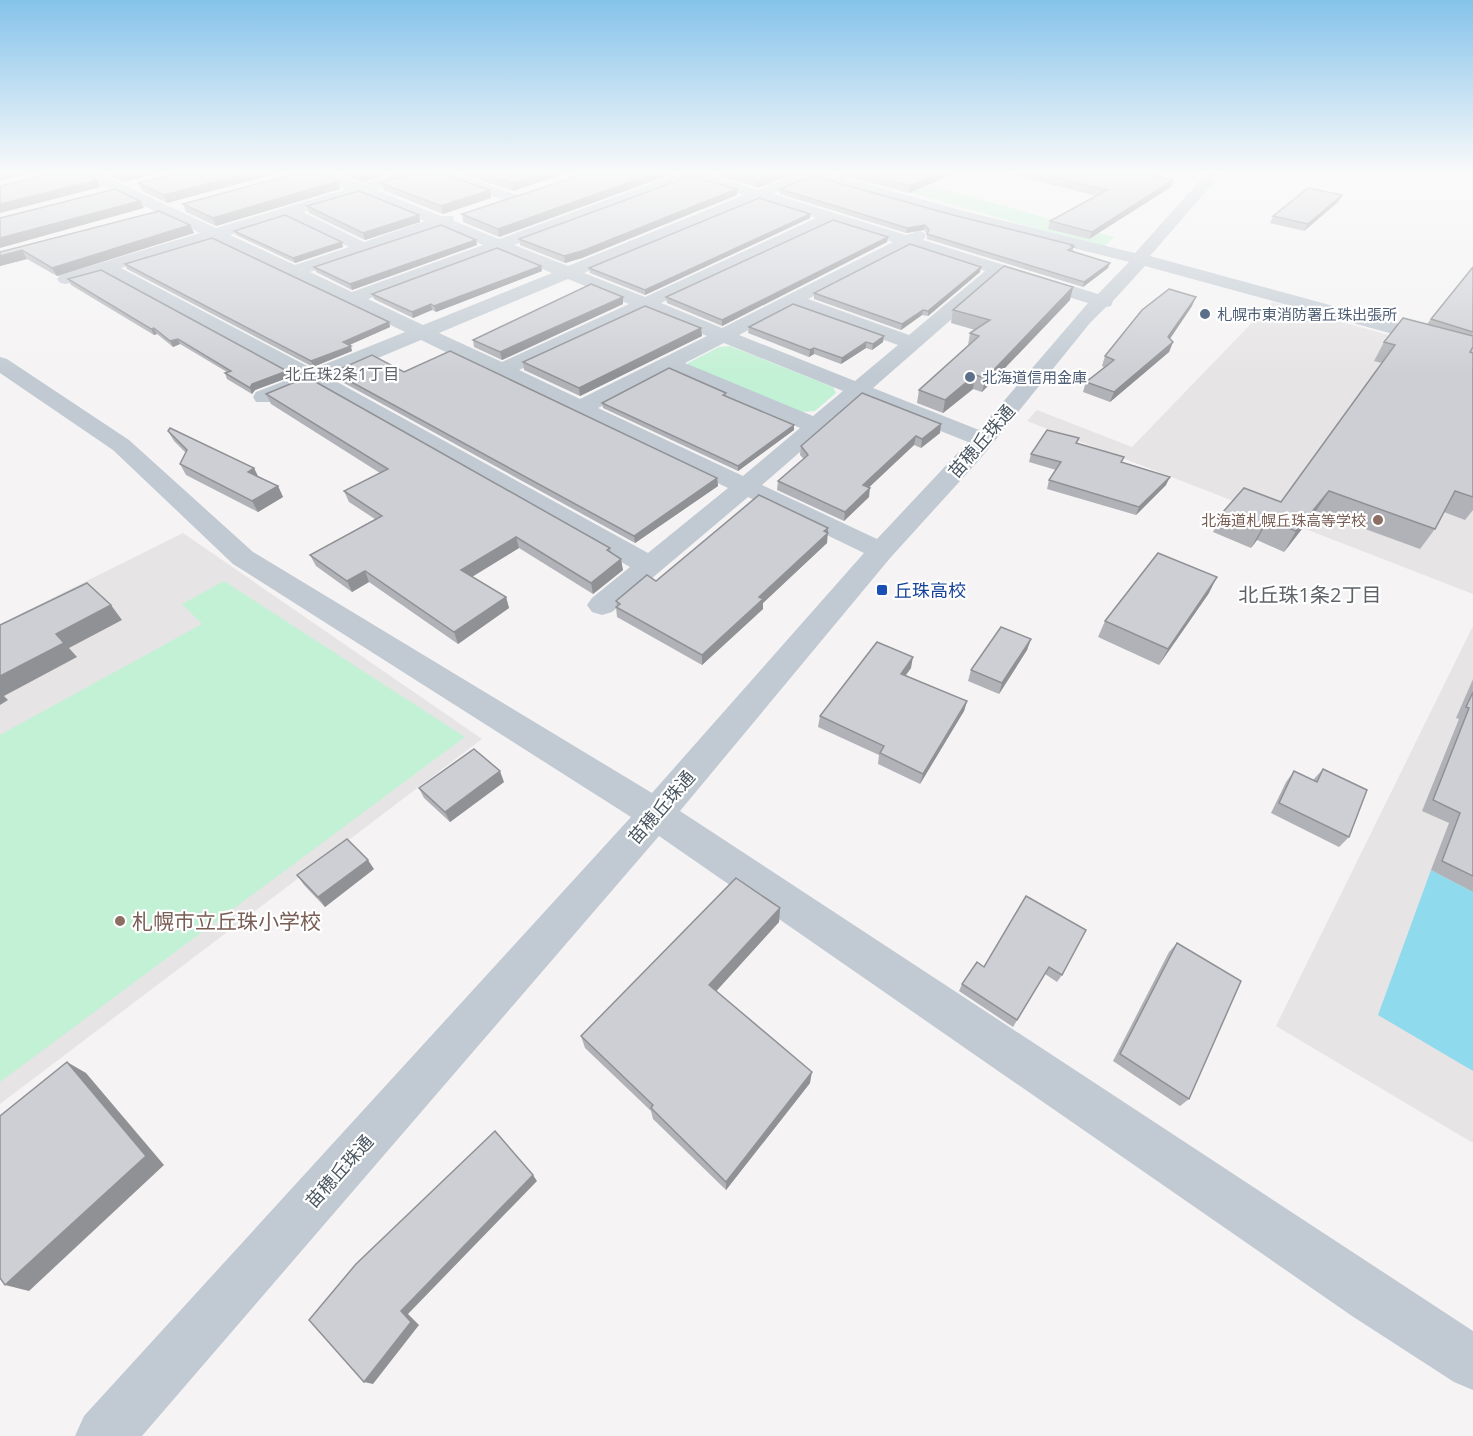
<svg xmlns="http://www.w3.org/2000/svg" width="1473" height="1436" font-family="'Open Sans','Noto Sans JP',sans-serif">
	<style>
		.education { fill: #e6e4e5 }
		.green { fill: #c3f1d5 }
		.water { fill: #90daee }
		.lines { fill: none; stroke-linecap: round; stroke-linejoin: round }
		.minor { fill: #c1cad2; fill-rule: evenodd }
		.wall { fill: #b0b2b7 }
		.shaded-wall { fill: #909195 }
		.building { fill: #cdcfd5; stroke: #909195; stroke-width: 1.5 }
		.service-dot { fill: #5c6f8a; stroke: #fff; stroke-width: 2 }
		.education-dot { fill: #8d6e63; stroke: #fff; stroke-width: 2 }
		.transit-dot { fill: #1a4fb4; stroke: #fff; stroke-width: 2 }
		.labels { text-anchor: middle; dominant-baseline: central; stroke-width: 4.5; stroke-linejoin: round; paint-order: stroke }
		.far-service-label { font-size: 15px; fill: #4e5e75; stroke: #fff; text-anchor: start }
		.far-education-label { font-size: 15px; fill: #785e54; stroke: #fff; text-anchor: end }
		.far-neighbourhood-label { font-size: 16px; fill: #5f6368; stroke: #fff }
		.street-label { font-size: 18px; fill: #4a5661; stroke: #fff }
		.transit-label { font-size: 18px; fill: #164399; stroke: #fff; text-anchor: start }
		.neighbourhood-label { font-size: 20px; fill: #5f6368; stroke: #fff }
		.near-education-label { font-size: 21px; fill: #785e54; stroke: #fff; text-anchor: start }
	</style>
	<rect width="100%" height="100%" fill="#f5f3f3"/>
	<g class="education">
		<path d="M 1272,302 L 1473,359 L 1473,594 L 1027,421 L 1037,410 L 1132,447 Z"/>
		<path d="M 183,533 L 482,739 L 0,1104 L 0,624 Z"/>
		<path d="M 1473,626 L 1473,1143 L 1276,1026 Z"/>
	</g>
	<g class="green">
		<path d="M 844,174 L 891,174 L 1114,237 L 1105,246 L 1088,243 Z"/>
		<path d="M 730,346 L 833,387 L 836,393 L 815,411 L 801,412 L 688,366 L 688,363 L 719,347 Z"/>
		<path d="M 224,581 L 465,737 L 0,1082 L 0,735 L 202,624 L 182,604 Z"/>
	</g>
	<path class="water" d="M 1431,870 L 1473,892 L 1473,1071 L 1378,1015 Z"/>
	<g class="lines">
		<g class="minor">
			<path d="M 82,174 L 100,174 L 216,228 L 347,189 L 318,177 L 316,174 L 335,174 L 362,184 L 398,174 L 420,174 L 418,177 L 376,190 L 441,216 L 453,216 L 454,221 L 499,239 L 678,174 L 706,174 L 758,190 L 798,174 L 831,174 L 964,211 L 1135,253 L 1206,174 L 1221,174 L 1150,256 L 1473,344 L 1473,356 L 1145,266 L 1113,301 L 1111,306 L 1106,307 L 1090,323 L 980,459 L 891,557 L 680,811 L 1473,1331 L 1473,1390 L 1454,1382 L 1352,1316 L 659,836 L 142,1436 L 75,1436 L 84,1416 L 631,817 L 233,564 L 113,450 L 0,373 L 0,357 L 7,359 L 129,440 L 253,552 L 652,793 L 864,553 L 748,497 L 612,612 L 602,615 L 592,612 L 587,605 L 592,598 L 630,567 L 311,385 L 272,402 L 256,402 L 253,397 L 256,392 L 295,377 L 104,273 L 66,284 L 60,283 L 57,279 L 60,275 L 200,233 L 84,177 ZM 813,178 L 953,218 L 1129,262 L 1098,294 L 923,240 L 926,236 L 924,232 L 918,231 L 906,235 L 773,194 ZM 691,179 L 744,195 L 568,266 L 514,245 ZM 361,195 L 425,221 L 364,242 L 303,212 ZM 759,200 L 816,218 L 645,297 L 584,273 ZM 287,217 L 349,247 L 295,265 L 230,235 ZM 832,223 L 893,242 L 722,328 L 661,303 ZM 440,227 L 483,245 L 352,292 L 310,272 ZM 214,240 L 405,332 L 313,369 L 121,268 ZM 909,247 L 985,271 L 909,335 L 808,299 ZM 498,251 L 552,273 L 423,325 L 368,299 ZM 1001,276 L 1088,303 L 979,430 L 873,388 ZM 568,279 L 629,304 L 502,362 L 439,333 ZM 793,307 L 898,345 L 855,381 L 739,335 ZM 646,311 L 707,336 L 580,399 L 519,370 ZM 421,340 L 728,488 L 648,553 L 330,378 ZM 724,343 L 843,391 L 813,416 L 685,363 ZM 669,371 L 800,428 L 743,476 L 598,408 ZM 861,399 L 968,442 L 877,539 L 762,485 Z"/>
			<path d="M 437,174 L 457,174 L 517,195 L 520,198 L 517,201 L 507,201 L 439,177 Z"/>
		</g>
	</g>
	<g class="wall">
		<path d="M 105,174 L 154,174 L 122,182 Z"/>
		<path d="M 175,174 L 274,174 L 167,203 L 142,191 L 138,183 Z"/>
		<path d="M 341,174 L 390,174 L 362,182 Z"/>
		<path d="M 463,174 L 564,174 L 513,191 Z"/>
		<path d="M 584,174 L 672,174 L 499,237 L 463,222 L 462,214 Z"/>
		<path d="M 713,174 L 793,174 L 758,188 Z"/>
		<path d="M 838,174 L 953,174 L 909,193 Z"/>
		<path d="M 1009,174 L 1147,174 L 1171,187 L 1089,239 L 1048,229 L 1050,221 L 1097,196 Z"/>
		<path d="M 381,183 L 490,190 L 491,198 L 443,214 L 383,190 Z"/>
		<path d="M 340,189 L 216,226 L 186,212 L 183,204 Z"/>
		<path d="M 780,189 L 953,215 L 1073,245 L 1073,252 L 1108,268 L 1083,287 L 927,239 L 927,234 L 924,230 L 906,233 L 780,194 Z"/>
		<path d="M 737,195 L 582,258 L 565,263 L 520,245 L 519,239 Z"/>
		<path d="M 1342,195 L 1338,202 L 1304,231 L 1270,223 L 1273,216 Z"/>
		<path d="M 307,206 L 419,215 L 420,222 L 365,240 L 309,213 Z"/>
		<path d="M 810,214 L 810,218 L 645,295 L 590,273 L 589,268 Z"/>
		<path d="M 190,225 L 194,233 L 57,276 L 27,259 L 0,266 L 0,252 Z"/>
		<path d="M 234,231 L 343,247 L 295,263 L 236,235 Z"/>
		<path d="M 888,237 L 887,242 L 722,326 L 667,303 L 666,297 Z"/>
		<path d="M 477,245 L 352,290 L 316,272 L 314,267 Z"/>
		<path d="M 125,264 L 389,322 L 390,327 L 349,345 L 352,351 L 313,367 L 127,269 Z"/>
		<path d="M 541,266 L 542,271 L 436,312 L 432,310 L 413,318 L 374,299 L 372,294 Z"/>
		<path d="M 1473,267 L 1473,347 L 1470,352 L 1473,353 L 1473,510 L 1465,520 L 1444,512 L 1435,529 L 1420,549 L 1316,511 L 1284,552 L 1257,540 L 1251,548 L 1213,532 L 1223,512 L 1281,502 L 1382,363 L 1374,361 L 1384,342 L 1427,324 L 1431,319 Z"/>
		<path d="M 980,272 L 928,316 L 922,315 L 901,330 L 814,299 L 814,293 Z"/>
		<path d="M 68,279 L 290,377 L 255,390 L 252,394 L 227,379 L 225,373 L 227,372 L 180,344 L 173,347 L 157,334 L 154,335 L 71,285 Z"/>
		<path d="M 623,297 L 623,304 L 502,360 L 474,347 L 473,340 Z"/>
		<path d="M 1070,300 L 982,392 L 973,389 L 943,413 L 917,403 L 919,390 L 968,345 L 970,333 L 975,330 L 951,323 L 953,310 Z"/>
		<path d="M 1192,306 L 1170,339 L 1173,342 L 1169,352 L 1110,402 L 1083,392 L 1086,382 L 1104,367 L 1102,366 L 1105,356 Z"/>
		<path d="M 749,327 L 883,342 L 872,350 L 866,348 L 841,364 L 814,354 L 809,357 L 748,333 Z"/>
		<path d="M 702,336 L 580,396 L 524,370 L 523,362 Z"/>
		<path d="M 333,372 L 404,372 L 717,478 L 718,486 L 635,543 L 335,378 Z"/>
		<path d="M 726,393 L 726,396 L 794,430 L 738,471 L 603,408 L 602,403 Z"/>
		<path d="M 266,394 L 610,548 L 611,552 L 623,570 L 593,594 L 519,548 L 472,577 L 506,597 L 509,608 L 458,644 L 369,582 L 352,592 L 316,566 L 310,555 L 375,519 L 349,502 L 344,491 L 380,473 L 271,404 Z"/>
		<path d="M 168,431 L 254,468 L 258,476 L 278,486 L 283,497 L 258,512 L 186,475 L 180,464 L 186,453 L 174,441 Z"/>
		<path d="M 940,433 L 921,448 L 914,445 L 869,487 L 869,497 L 844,521 L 777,490 L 778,481 L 804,459 L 800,455 L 801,446 Z"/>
		<path d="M 1079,438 L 1077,443 L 1122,462 L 1166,485 L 1136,515 L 1047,489 L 1049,480 L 1056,470 L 1029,462 L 1031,454 Z"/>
		<path d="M 828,528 L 827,543 L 763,603 L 763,609 L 702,665 L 617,617 L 616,607 L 617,606 L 616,601 L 656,581 Z"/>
		<path d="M 1209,593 L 1159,665 L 1098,637 L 1105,621 Z"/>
		<path d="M 1031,639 L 1027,650 L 999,694 L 968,681 L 971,670 Z"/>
		<path d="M 911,668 L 906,675 L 967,701 L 964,711 L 920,784 L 878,764 L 879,755 L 818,727 L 820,716 Z"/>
		<path d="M 1473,679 L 1473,892 L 1431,870 L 1449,823 L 1422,811 L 1459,719 L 1456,718 Z"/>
		<path d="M 1323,769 L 1349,837 L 1339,847 L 1271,813 L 1286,782 L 1294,771 L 1313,780 Z"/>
		<path d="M 504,782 L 450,822 L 424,798 L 419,788 Z"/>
		<path d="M 374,869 L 325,907 L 304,885 L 297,875 Z"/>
		<path d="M 1026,896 L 1062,975 L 1057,982 L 1045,974 L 1013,1027 L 959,991 L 962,984 L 984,967 Z"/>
		<path d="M 780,908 L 779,922 L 716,991 L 810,1083 L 726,1190 L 653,1119 L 651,1111 L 585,1048 L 581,1036 Z"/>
		<path d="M 1177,943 L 1189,1099 L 1180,1106 L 1113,1061 L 1169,952 Z"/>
	</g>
	<g class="shaded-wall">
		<path d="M 0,174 L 29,174 L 0,180 Z"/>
		<path d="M 119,174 L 154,174 L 122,182 Z"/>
		<path d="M 244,174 L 274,174 L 167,203 L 164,195 Z"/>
		<path d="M 360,174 L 390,174 L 362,182 Z"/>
		<path d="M 541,174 L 564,174 L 513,191 L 512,183 Z"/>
		<path d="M 652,174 L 672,174 L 499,237 L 498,229 Z"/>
		<path d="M 775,174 L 793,174 L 758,188 L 758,180 Z"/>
		<path d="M 938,174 L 953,174 L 909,193 L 910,186 Z"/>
		<path d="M 97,180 L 101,187 L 0,213 L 0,204 Z"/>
		<path d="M 1173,180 L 1171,187 L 1089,239 L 1092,232 Z"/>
		<path d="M 338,181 L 340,189 L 216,226 L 213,218 Z"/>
		<path d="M 737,189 L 737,195 L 582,258 L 565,263 L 564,256 Z"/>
		<path d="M 490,190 L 491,198 L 443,214 L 441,206 Z"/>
		<path d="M 1342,195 L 1338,202 L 1304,231 L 1308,224 Z"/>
		<path d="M 140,201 L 144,208 L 0,248 L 0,238 Z"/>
		<path d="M 810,214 L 810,218 L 645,295 L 645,290 Z"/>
		<path d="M 419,215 L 420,222 L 365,240 L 363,233 Z"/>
		<path d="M 190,225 L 194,233 L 57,276 L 52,268 Z"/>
		<path d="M 925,225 L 924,230 L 906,233 L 907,228 Z"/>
		<path d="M 888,237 L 887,242 L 722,326 L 722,320 Z"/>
		<path d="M 476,240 L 477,245 L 352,290 L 350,284 Z"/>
		<path d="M 342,242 L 343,247 L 295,263 L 293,258 Z"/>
		<path d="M 22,250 L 27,259 L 0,266 L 0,256 Z"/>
		<path d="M 1110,263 L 1108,268 L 1083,287 L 1084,282 Z"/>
		<path d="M 541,266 L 542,271 L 436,312 L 434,306 Z"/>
		<path d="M 981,267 L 980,272 L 928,316 L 928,311 Z"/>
		<path d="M 1073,287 L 1070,300 L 982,392 L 986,378 Z"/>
		<path d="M 623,297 L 623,304 L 502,360 L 500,352 Z"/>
		<path d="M 1196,297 L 1192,306 L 1164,347 L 1168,337 Z"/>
		<path d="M 431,304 L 432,310 L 413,318 L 412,312 Z"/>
		<path d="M 923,310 L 922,315 L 901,330 L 902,324 Z"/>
		<path d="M 389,322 L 390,327 L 345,347 L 343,342 Z"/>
		<path d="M 154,328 L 157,334 L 154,335 L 151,329 Z"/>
		<path d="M 701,328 L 702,336 L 580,396 L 579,388 Z"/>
		<path d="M 884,336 L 883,342 L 872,350 L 873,344 Z"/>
		<path d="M 178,339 L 180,344 L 173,347 L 170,341 Z"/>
		<path d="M 866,342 L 866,348 L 841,364 L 842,358 Z"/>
		<path d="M 1173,342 L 1169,352 L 1110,402 L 1114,392 Z"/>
		<path d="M 351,346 L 352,351 L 313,367 L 311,361 Z"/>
		<path d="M 814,348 L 814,354 L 809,357 L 810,350 Z"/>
		<path d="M 287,371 L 290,377 L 255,390 L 252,394 L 250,388 L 252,384 Z"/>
		<path d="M 975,375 L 973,389 L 943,413 L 945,400 Z"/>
		<path d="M 941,424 L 940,433 L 921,448 L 922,439 Z"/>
		<path d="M 794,425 L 794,430 L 738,471 L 738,466 Z"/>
		<path d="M 916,436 L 914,445 L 862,494 L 863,485 Z"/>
		<path d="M 254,468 L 259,479 L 248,472 Z"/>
		<path d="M 1170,477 L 1166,485 L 1136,515 L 1139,507 Z"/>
		<path d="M 717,478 L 718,486 L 635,543 L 634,536 Z"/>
		<path d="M 278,486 L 283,497 L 258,512 L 252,501 Z"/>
		<path d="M 870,488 L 869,497 L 844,521 L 845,512 Z"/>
		<path d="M 1329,491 L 1316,511 L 1284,552 L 1296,531 Z"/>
		<path d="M 1268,520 L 1257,540 L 1251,548 L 1262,528 Z"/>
		<path d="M 828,528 L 827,543 L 763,603 L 763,609 L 702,665 L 702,655 Z"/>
		<path d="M 516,537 L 519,548 L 465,581 L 461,570 Z"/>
		<path d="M 621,559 L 623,570 L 593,594 L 591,583 Z"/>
		<path d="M 365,571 L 369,582 L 352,592 L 347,581 Z"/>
		<path d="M 1217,577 L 1209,593 L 1159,665 L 1168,649 Z"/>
		<path d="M 506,597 L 509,608 L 458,644 L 454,632 Z"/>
		<path d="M 111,605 L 122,620 L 69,648 L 77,657 L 4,696 L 8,700 L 0,705 L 0,676 L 56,634 Z"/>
		<path d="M 1031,639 L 1027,650 L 999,694 L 1002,683 Z"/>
		<path d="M 913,657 L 911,668 L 899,684 L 901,674 Z"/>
		<path d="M 967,701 L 964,711 L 920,784 L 923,774 Z"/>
		<path d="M 500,771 L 504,782 L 450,822 L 445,812 Z"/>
		<path d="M 368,860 L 374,869 L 325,907 L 318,897 Z"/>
		<path d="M 780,908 L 779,922 L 710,998 L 709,985 Z"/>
		<path d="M 67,1062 L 86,1073 L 164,1165 L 29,1291 L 5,1285 Z"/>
		<path d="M 812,1072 L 810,1083 L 726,1190 L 726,1182 Z"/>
		<path d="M 533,1175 L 537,1181 L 408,1314 L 419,1325 L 373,1384 L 364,1382 L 401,1311 Z"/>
	</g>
	<g class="building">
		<path d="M 50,174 L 86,174 L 97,180 L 0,204 L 0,186 Z"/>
		<path d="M 175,174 L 244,174 L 164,195 L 138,183 Z"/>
		<path d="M 294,174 L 320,174 L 338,181 L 213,218 L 183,204 Z"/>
		<path d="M 411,174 L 442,174 L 490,190 L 441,206 L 381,183 Z"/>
		<path d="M 483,174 L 541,174 L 512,183 Z"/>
		<path d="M 584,174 L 652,174 L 498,229 L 462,214 Z"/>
		<path d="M 737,174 L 775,174 L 758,180 Z"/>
		<path d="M 865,174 L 938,174 L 910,186 Z"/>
		<path d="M 1040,174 L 1147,174 L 1173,180 L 1092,232 L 1050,221 L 1107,190 Z"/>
		<path d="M 691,176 L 737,189 L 582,251 L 564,256 L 519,239 Z"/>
		<path d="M 813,176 L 953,215 L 1073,245 L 1071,246 L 1074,247 L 1068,250 L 1110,263 L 1084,282 L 927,234 L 929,230 L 925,225 L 907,228 L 780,189 Z"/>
		<path d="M 1308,188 L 1342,195 L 1308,224 L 1273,216 Z"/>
		<path d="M 115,189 L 140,201 L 0,238 L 0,218 Z"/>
		<path d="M 359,191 L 419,215 L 363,233 L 307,206 Z"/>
		<path d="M 759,198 L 810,214 L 645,290 L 589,268 Z"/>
		<path d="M 159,211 L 190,225 L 52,268 L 22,250 L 0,256 L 0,252 Z"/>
		<path d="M 285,215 L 342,242 L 293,258 L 234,231 Z"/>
		<path d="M 833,220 L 888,237 L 722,320 L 666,297 Z"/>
		<path d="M 441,225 L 476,240 L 350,284 L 314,267 Z"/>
		<path d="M 212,238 L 389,322 L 343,342 L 351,346 L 311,361 L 125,264 Z"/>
		<path d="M 910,244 L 981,267 L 928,311 L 923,310 L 902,324 L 814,293 Z"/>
		<path d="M 497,248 L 541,266 L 434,306 L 431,304 L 412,312 L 372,294 Z"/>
		<path d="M 1004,266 L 1073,287 L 986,378 L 975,375 L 945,400 L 919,390 L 979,336 L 970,333 L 990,320 L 953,310 Z"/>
		<path d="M 1473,267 L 1473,332 L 1431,319 Z"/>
		<path d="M 101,270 L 287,371 L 252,384 L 250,388 L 225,373 L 231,371 L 178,339 L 170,341 L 154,328 L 151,329 L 68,279 Z"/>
		<path d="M 591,284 L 623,297 L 500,352 L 473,340 Z"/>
		<path d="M 1169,289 L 1196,297 L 1168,337 L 1173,342 L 1114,392 L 1086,382 L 1114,360 L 1105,356 L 1142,310 Z"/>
		<path d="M 793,304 L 884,336 L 873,344 L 866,342 L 842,358 L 814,348 L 810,350 L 749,327 Z"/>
		<path d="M 645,306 L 701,328 L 579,388 L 523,362 Z"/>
		<path d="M 1403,318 L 1473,336 L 1473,347 L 1470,352 L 1473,353 L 1473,497 L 1455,491 L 1435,529 L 1329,491 L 1296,531 L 1268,520 L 1262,528 L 1223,512 L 1244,488 L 1281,502 L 1395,345 L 1384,342 Z"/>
		<path d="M 450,351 L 717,478 L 634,536 L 333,372 L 372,355 L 404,372 Z"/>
		<path d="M 669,368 L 726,393 L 723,395 L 794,425 L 738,466 L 602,403 Z"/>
		<path d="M 307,377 L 610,548 L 607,550 L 621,559 L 591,583 L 516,537 L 461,570 L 506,597 L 454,632 L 365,571 L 347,581 L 310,555 L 382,516 L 344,491 L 388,469 L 266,394 Z"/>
		<path d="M 862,393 L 941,424 L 922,439 L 916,436 L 863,485 L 870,488 L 845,512 L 778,481 L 808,455 L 801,446 Z"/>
		<path d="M 170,428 L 254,468 L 248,472 L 278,486 L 252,501 L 180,464 L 187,450 L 168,431 Z"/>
		<path d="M 1047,430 L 1079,438 L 1076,443 L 1124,457 L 1121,462 L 1170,477 L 1139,507 L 1049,480 L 1061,462 L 1031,454 Z"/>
		<path d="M 759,495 L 828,528 L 824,531 L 828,533 L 759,597 L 763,599 L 702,655 L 616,607 L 620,604 L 616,601 L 647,575 L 656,581 Z"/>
		<path d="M 1158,553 L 1217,577 L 1168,649 L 1105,621 Z"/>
		<path d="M 87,583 L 111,605 L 56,634 L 64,643 L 0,676 L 0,625 Z"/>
		<path d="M 1001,627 L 1031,639 L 1002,683 L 971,670 Z"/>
		<path d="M 877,642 L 913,657 L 901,674 L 967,701 L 923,774 L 880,753 L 884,746 L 820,716 Z"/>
		<path d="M 1473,692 L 1473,876 L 1442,861 L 1460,813 L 1433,800 L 1469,708 L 1466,707 Z"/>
		<path d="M 474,749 L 500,771 L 445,812 L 419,788 Z"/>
		<path d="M 1323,769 L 1367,790 L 1349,837 L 1279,803 L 1294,771 L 1317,782 Z"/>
		<path d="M 347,839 L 368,860 L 318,897 L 297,875 Z"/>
		<path d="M 736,878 L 780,908 L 709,985 L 812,1072 L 726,1182 L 651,1108 L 653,1105 L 581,1036 Z"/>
		<path d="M 1026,896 L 1086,930 L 1062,975 L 1049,967 L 1017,1020 L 962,984 L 977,962 L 984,967 Z"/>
		<path d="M 1177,943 L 1241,981 L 1189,1099 L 1120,1054 Z"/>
		<path d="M 67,1062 L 146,1156 L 5,1285 L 0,1278 L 0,1116 Z"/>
		<path d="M 495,1131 L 533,1175 L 401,1311 L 411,1322 L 364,1382 L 309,1320 L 356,1264 Z"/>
	</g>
	<linearGradient id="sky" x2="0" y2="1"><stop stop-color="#85c3ea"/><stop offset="0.46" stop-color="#fafafa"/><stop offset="1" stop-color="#fafafa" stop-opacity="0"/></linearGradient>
	<rect width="1473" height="375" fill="url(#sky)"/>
	<g class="service-dot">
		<circle cx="1205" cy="314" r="6"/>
		<circle cx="970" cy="377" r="6"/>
	</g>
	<g class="education-dot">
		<circle cx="1378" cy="520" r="6"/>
		<circle cx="120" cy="921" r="6"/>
	</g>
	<rect class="transit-dot" x="876" y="584" width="12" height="12" rx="3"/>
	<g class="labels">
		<g class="far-service-label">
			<text x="1217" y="314">札幌市東消防署丘珠出張所</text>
			<text x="982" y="377">北海道信用金庫</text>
		</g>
		<g class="far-education-label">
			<text x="1366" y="520">北海道札幌丘珠高等学校</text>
		</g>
		<g class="far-neighbourhood-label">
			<text x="342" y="374">北丘珠2条1丁目</text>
		</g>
		<g class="street-label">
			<text transform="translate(981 441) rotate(-49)">苗穂丘珠通</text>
			<text transform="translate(661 807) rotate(-49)">苗穂丘珠通</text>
			<text transform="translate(339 1171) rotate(-48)">苗穂丘珠通</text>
		</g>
		<g class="transit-label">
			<text x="894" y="590">丘珠高校</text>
		</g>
		<g class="neighbourhood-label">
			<text x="1310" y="594">北丘珠1条2丁目</text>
		</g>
		<g class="near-education-label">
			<text x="132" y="921">札幌市立丘珠小学校</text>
		</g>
	</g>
</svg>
